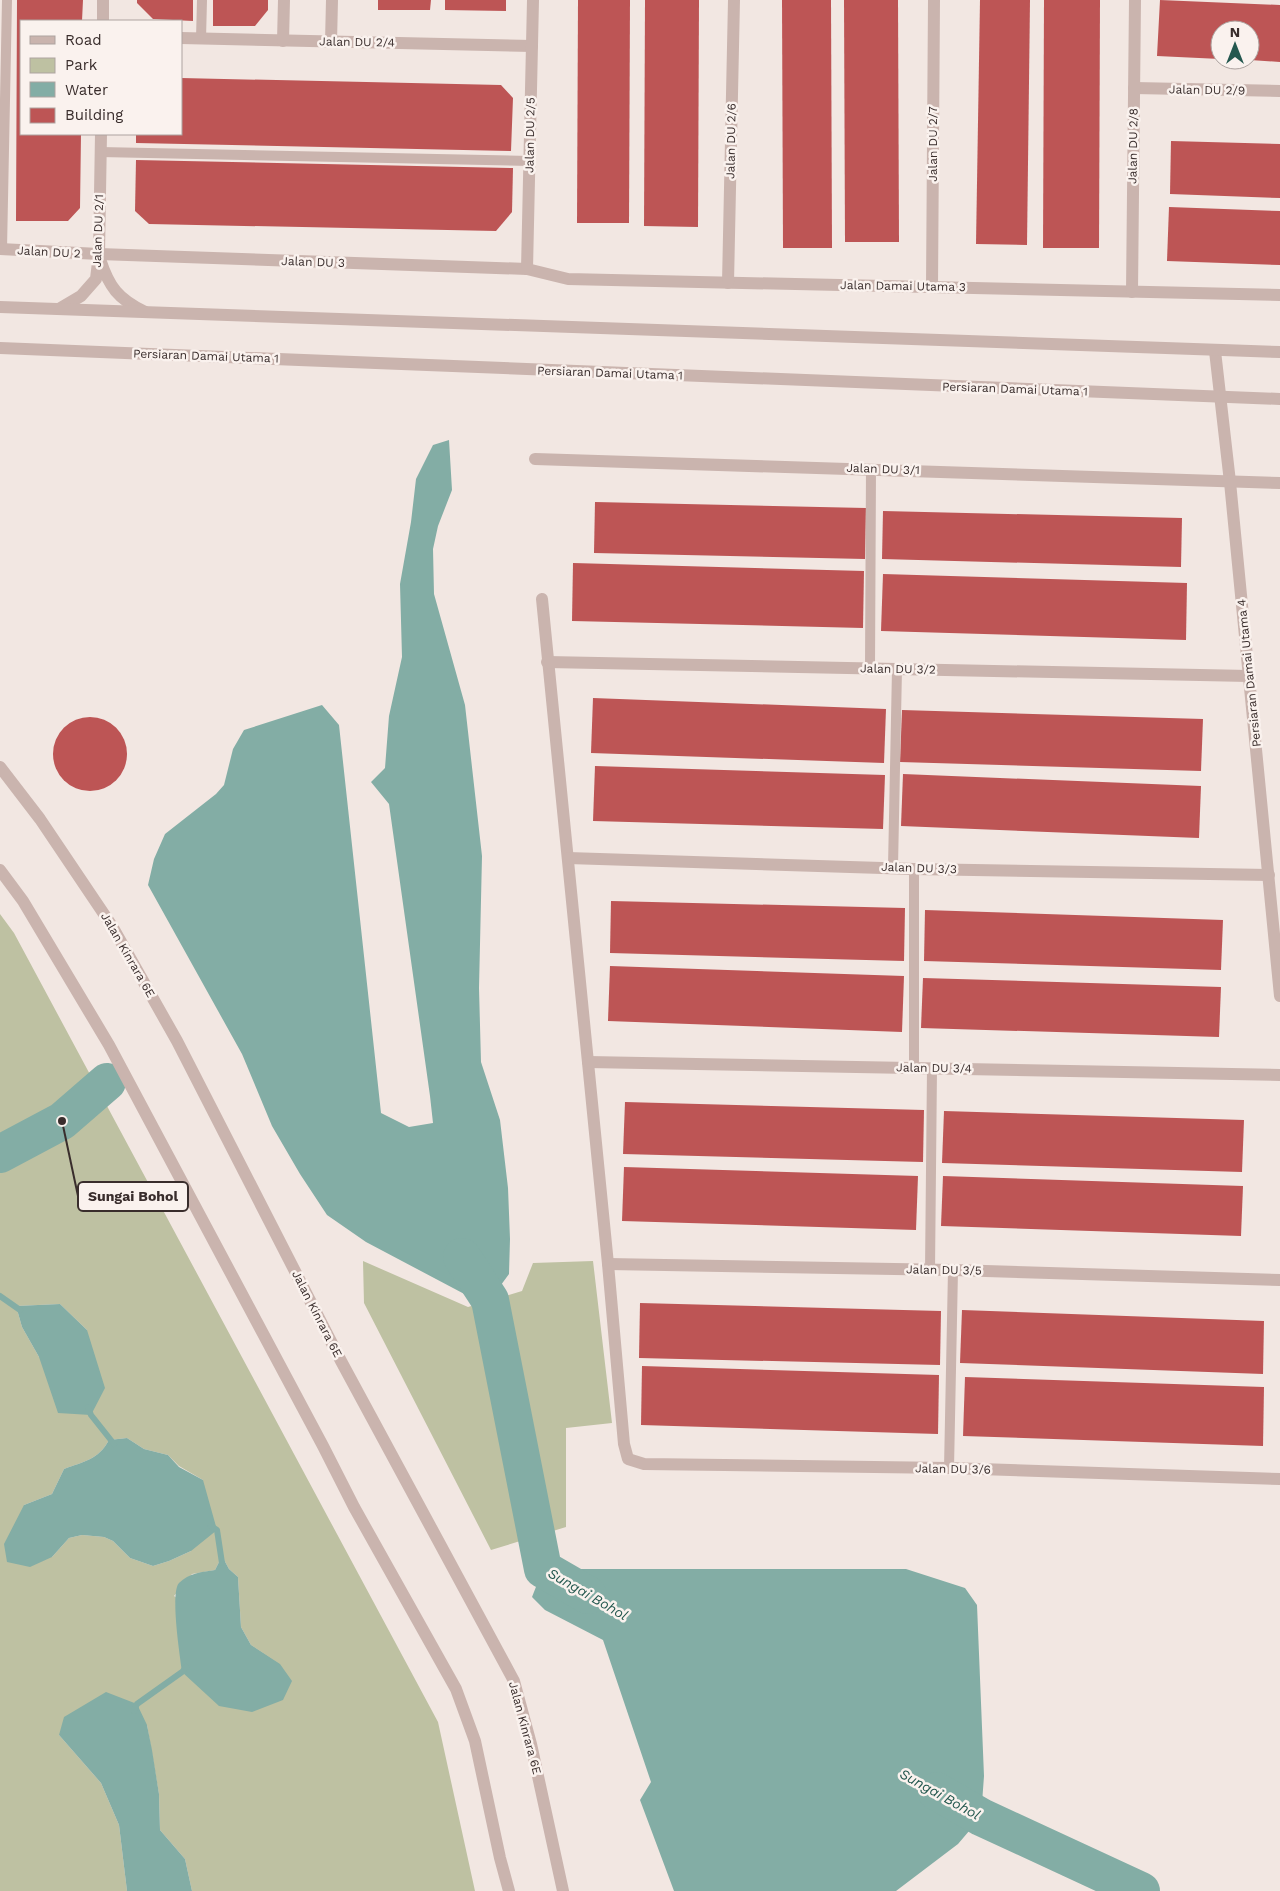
<svg xmlns="http://www.w3.org/2000/svg" width="1280" height="1891" font-family="'Work Sans',sans-serif">
	<style>
		.green { fill: #bec1a2; fill-rule: evenodd }
		.water { fill: #83ada5 }
		.lines { fill: none; stroke-linecap: round; stroke-linejoin: round }
		.stream { stroke: #83ada5; stroke-width: 6 }
		.river { stroke: #83ada5; stroke-width: 38 }
		.building { fill: #bd5555 }
		.service { stroke: #cab4ae; stroke-width: 10 }
		.minor { stroke: #cab4ae; stroke-width: 12 }
		.tertiary { stroke: #cab4ae; stroke-width: 12 }
		.labels { text-anchor: middle; dominant-baseline: central; stroke-width: 5; stroke-linejoin: round; paint-order: stroke }
		.street-label { font-size: 12px; fill: #392d2c; stroke: #faf2ee }
		.water-label { font-size: 14px; font-style: italic; fill: #24584f; stroke: #faf2ee }
		.leader { fill: none; stroke: #392d2c; stroke-width: 2 }
		.callout-dot { fill: #392d2c; stroke: #faf2ee; stroke-width: 2 }
		.callout { fill: #faf2ee; stroke: #392d2c; stroke-width: 2 }
		.callout-label { font-size: 14px; text-anchor: middle; font-weight: bold; fill: #392d2c }
	</style>
	<rect width="100%" height="100%" fill="#f2e7e2"/>
	<g class="green">
		<path d="M 0,914 L 14,933 L 438,1722 L 475,1891 L 192,1891 L 185,1859 L 160,1830 L 159,1794 L 147,1725 L 59,1735 L 101,1783 L 119,1825 L 127,1891 L 0,1891 ZM 60,1304 L 87,1330 L 39,1357 L 22,1327 L 16,1306 ZM 127,1438 L 144,1449 L 168,1455 L 179,1466 L 203,1480 L 191,1551 L 169,1561 L 153,1566 L 130,1558 L 113,1541 L 104,1537 L 82,1535 L 69,1538 L 52,1557 L 24,1505 L 52,1494 L 64,1469 C 85,1461 98,1460 109,1440 ZM 222,1556 L 229,1569 L 238,1577 L 241,1627 L 251,1645 L 280,1664 L 174,1596 L 192,1574 L 215,1570 Z"/>
		<path d="M 363,1261 L 468,1307 L 522,1291 L 533,1263 L 593,1261 L 612,1423 L 566,1428 L 566,1527 L 491,1550 L 364,1303 Z"/>
	</g>
	<g class="water">
		<path d="M 449,440 L 452,490 L 438,526 L 433,549 L 434,594 L 465,705 L 482,856 L 479,988 L 481,1062 L 500,1120 L 508,1188 L 510,1239 L 509,1274 L 490,1300 L 470,1297 L 366,1242 L 327,1215 L 300,1174 L 272,1126 L 242,1054 L 148,885 L 154,859 L 165,834 L 216,794 L 224,785 L 233,749 L 244,730 L 322,705 L 339,725 L 381,1113 L 409,1127 L 433,1123 L 430,1096 L 389,804 L 371,782 L 385,768 L 389,716 L 402,657 L 400,584 L 411,522 L 416,479 L 433,445 Z"/>
		<path d="M 60,1304 L 87,1330 L 105,1388 L 91,1415 L 58,1413 L 39,1357 L 22,1327 L 16,1306 Z"/>
		<path d="M 127,1438 L 144,1449 L 168,1455 L 179,1467 L 203,1480 L 217,1530 L 191,1551 L 169,1561 L 153,1566 L 130,1558 L 113,1541 L 104,1537 L 82,1535 L 69,1538 L 52,1557 L 30,1567 L 7,1562 L 4,1544 L 24,1505 L 52,1494 L 64,1469 C 85,1461 98,1460 109,1440 Z"/>
		<path d="M 222,1556 L 229,1569 L 238,1577 L 241,1627 L 251,1645 L 280,1664 L 292,1681 L 283,1700 L 252,1712 L 219,1706 L 182,1672 C 180,1656 170,1593 179,1583 C 189,1573 202,1572 215,1570 Z"/>
		<path d="M 543,1569 L 906,1569 L 965,1588 L 977,1605 L 984,1776 L 981,1817 L 958,1844 L 896,1891 L 674,1891 L 640,1800 L 651,1782 L 603,1640 L 545,1610 L 532,1597 Z"/>
		<path d="M 106,1692 L 137,1704 L 147,1725 L 152,1750 L 159,1794 L 160,1830 L 185,1859 L 192,1891 L 127,1891 L 119,1825 L 101,1783 L 59,1735 L 64,1717 Z"/>
	</g>
	<g class="lines">
		<g class="stream">
			<path d="M 0,1296 L 20,1310"/>
			<path d="M 88,1407 L 91,1415 L 114,1444"/>
			<path d="M 211,1526 L 217,1530 L 222,1563"/>
			<path d="M 134,1711 L 137,1704 L 182,1672 L 186,1667"/>
		</g>
		<g class="river">
			<path d="M 0,1154 L 62,1121 L 107,1082"/>
			<path d="M 462,1257 L 490,1300 L 543,1569 L 588,1595"/>
			<path d="M 936,1791 L 981,1817 L 1141,1891"/>
		</g>
	</g>
	<g class="building">
		<path d="M 17,0 L 83,0 L 82,21 L 21,21 L 21,134 L 81,134 L 80,208 L 68,221 L 16,221 Z"/>
		<path d="M 137,0 L 193,0 L 193,21 L 153,19 L 137,3 Z"/>
		<path d="M 213,0 L 268,0 L 268,10 L 255,26 L 213,26 Z"/>
		<path d="M 378,0 L 431,0 L 430,10 L 378,10 Z"/>
		<path d="M 445,0 L 506,0 L 506,11 L 445,10 Z"/>
		<path d="M 578,0 L 630,0 L 629,223 L 577,223 Z"/>
		<path d="M 645,0 L 699,0 L 698,227 L 644,226 Z"/>
		<path d="M 782,0 L 831,0 L 832,248 L 783,248 Z"/>
		<path d="M 844,0 L 898,0 L 899,242 L 845,242 Z"/>
		<path d="M 980,0 L 1030,0 L 1027,245 L 976,244 Z"/>
		<path d="M 1044,0 L 1100,0 L 1099,248 L 1043,248 Z"/>
		<path d="M 1160,0 L 1280,5 L 1280,62 L 1250,60 L 1250,30 L 1220,30 L 1220,59 L 1157,56 Z"/>
		<path d="M 181,78 L 501,85 L 513,98 L 511,151 L 136,143 L 136,134 L 181,134 Z"/>
		<path d="M 1171,141 L 1280,144 L 1280,198 L 1170,194 Z"/>
		<path d="M 136,160 L 513,168 L 512,212 L 496,231 L 149,224 L 135,211 Z"/>
		<path d="M 1169,207 L 1280,211 L 1280,265 L 1167,261 Z"/>
		<path d="M 595,502 L 866,508 L 865,559 L 594,553 Z"/>
		<path d="M 883,511 L 1182,518 L 1181,567 L 882,559 Z"/>
		<path d="M 573,563 L 864,571 L 863,628 L 572,621 Z"/>
		<path d="M 883,574 L 1187,583 L 1186,640 L 881,631 Z"/>
		<path d="M 593,698 L 886,709 L 884,763 L 591,753 Z"/>
		<path d="M 902,710 L 1203,719 L 1201,771 L 900,762 Z"/>
		<circle cx="90" cy="754" r="37"/>
		<path d="M 595,766 L 885,775 L 883,829 L 593,821 Z"/>
		<path d="M 903,774 L 1201,786 L 1199,838 L 901,826 Z"/>
		<path d="M 611,901 L 905,908 L 904,961 L 610,953 Z"/>
		<path d="M 925,910 L 1223,920 L 1221,970 L 924,961 Z"/>
		<path d="M 610,966 L 904,976 L 902,1032 L 608,1021 Z"/>
		<path d="M 923,978 L 1221,987 L 1219,1037 L 921,1028 Z"/>
		<path d="M 625,1102 L 924,1110 L 923,1162 L 623,1154 Z"/>
		<path d="M 944,1111 L 1244,1120 L 1242,1172 L 942,1163 Z"/>
		<path d="M 624,1167 L 918,1176 L 916,1230 L 622,1221 Z"/>
		<path d="M 943,1176 L 1243,1186 L 1241,1236 L 941,1226 Z"/>
		<path d="M 640,1303 L 941,1311 L 940,1365 L 639,1358 Z"/>
		<path d="M 962,1310 L 1264,1321 L 1263,1374 L 960,1363 Z"/>
		<path d="M 642,1366 L 939,1375 L 938,1434 L 641,1425 Z"/>
		<path d="M 965,1377 L 1264,1387 L 1263,1446 L 963,1436 Z"/>
	</g>
	<g class="lines">
		<g class="service">
			<path d="M 201,39 L 202,0"/>
			<path d="M 100,152 L 529,161"/>
			<path d="M 2,249 L 7,0"/>
			<path d="M 870,668 L 871,469"/>
			<path d="M 893,867 L 897,669"/>
			<path d="M 914,1068 L 914,869"/>
			<path d="M 930,1270 L 932,1068"/>
			<path d="M 949,1468 L 953,1270"/>
		</g>
		<g class="minor">
			<path d="M 103,21 L 103,0"/>
			<path d="M 181,38 L 532,46"/>
			<path d="M 283,41 L 284,0"/>
			<path d="M 331,42 L 332,0"/>
			<path d="M 1134,88 L 1280,91"/>
			<path d="M 0,249 L 99,254 L 527,269 L 568,279 L 1280,295"/>
			<path d="M 100,259 C 109,287 118,299 145,312"/>
			<path d="M 527,269 L 533,0"/>
			<path d="M 728,283 L 734,0"/>
			<path d="M 932,287 L 934,0"/>
			<path d="M 1132,292 L 1135,0"/>
			<path d="M 59,309 L 81,296 L 96,279 L 99,254 L 101,134"/>
			<path d="M 1215,351 L 1230,482 L 1280,996"/>
			<path d="M 535,459 L 1280,483"/>
			<path d="M 542,599 L 608,1264 L 624,1444 L 628,1459 L 644,1464 L 949,1468 L 1280,1479"/>
			<path d="M 547,662 L 1249,676"/>
			<path d="M 568,858 L 914,869 L 1269,875"/>
			<path d="M 588,1062 L 1280,1075"/>
			<path d="M 608,1264 L 953,1270 L 1280,1280"/>
		</g>
		<g class="tertiary">
			<path d="M 0,307 L 1280,352"/>
			<path d="M 0,348 L 1280,399"/>
			<path d="M 0,767 L 40,819 L 112,926 L 177,1041 L 341,1361 L 514,1681 L 531,1744 L 563,1891"/>
			<path d="M 0,870 L 23,901 L 109,1045 L 323,1446 L 354,1507 L 456,1689 L 475,1741 L 500,1858 L 509,1891"/>
		</g>
	</g>
	<g class="labels">
		<g class="street-label">
			<text transform="translate(357 42) rotate(1)">Jalan DU 2/4</text>
			<text transform="translate(1207 90) rotate(1)">Jalan DU 2/9</text>
			<text transform="translate(530 135) rotate(-89)">Jalan DU 2/5</text>
			<text transform="translate(731 141) rotate(-89)">Jalan DU 2/6</text>
			<text transform="translate(933 144) rotate(-90)">Jalan DU 2/7</text>
			<text transform="translate(1133 146) rotate(-89)">Jalan DU 2/8</text>
			<text transform="translate(98 231) rotate(-88)">Jalan DU 2/1</text>
			<text transform="translate(49 252) rotate(3)">Jalan DU 2</text>
			<text transform="translate(313 262) rotate(2)">Jalan DU 3</text>
			<text transform="translate(903 286) rotate(1)">Jalan Damai Utama 3</text>
			<text transform="translate(206 356) rotate(2)">Persiaran Damai Utama 1</text>
			<text transform="translate(610 373) rotate(2)">Persiaran Damai Utama 1</text>
			<text transform="translate(1015 389) rotate(2)">Persiaran Damai Utama 1</text>
			<text transform="translate(883 469) rotate(2)">Jalan DU 3/1</text>
			<text transform="translate(898 669) rotate(1)">Jalan DU 3/2</text>
			<text transform="translate(1249 673) rotate(-96)">Persiaran Damai Utama 4</text>
			<text transform="translate(919 868) rotate(2)">Jalan DU 3/3</text>
			<text transform="translate(128 955) rotate(60)">Jalan Kinrara 6E</text>
			<text transform="translate(934 1068) rotate(1)">Jalan DU 3/4</text>
			<text transform="translate(944 1270) rotate(1)">Jalan DU 3/5</text>
			<text transform="translate(317 1314) rotate(63)">Jalan Kinrara 6E</text>
			<text transform="translate(953 1469) rotate(1)">Jalan DU 3/6</text>
			<text transform="translate(525 1728) rotate(75)">Jalan Kinrara 6E</text>
		</g>
		<g class="water-label">
			<text transform="translate(588 1594) rotate(30)">Sungai Bohol</text>
			<text transform="translate(940 1794) rotate(29)">Sungai Bohol</text>
		</g>
	</g>
	<path class="leader" d="M62 1121L78 1196"/>
	<circle class="callout-dot" cx="62" cy="1121" r="5"/>
	<rect class="callout" x="78" y="1182" width="110" height="29" rx="5"/>
	<g class="callout-label">
		<text x="133" y="1201">Sungai Bohol</text>
	</g>
	<rect x="20" y="20" width="162" height="115" fill="#faf2ee" stroke="#ada3a0"/>
	<rect x="30" y="36" width="25" height="8" fill="#cab4ae" stroke="#ada3a0"/>
	<text x="65" y="45" font-size="15" fill="#392d2c">Road</text>
	<rect x="30" y="58" width="25" height="15" fill="#bec1a2" stroke="#ada3a0"/>
	<text x="65" y="70" font-size="15" fill="#392d2c">Park</text>
	<rect x="30" y="82" width="25" height="15" fill="#83ada5" stroke="#ada3a0"/>
	<text x="65" y="95" font-size="15" fill="#392d2c">Water</text>
	<rect x="30" y="108" width="25" height="15" fill="#bd5555" stroke="#ada3a0"/>
	<text x="65" y="120" font-size="15" fill="#392d2c">Building</text>
	<g transform="translate(1235 45)"><circle r="24" fill="#faf2ee" stroke="#ada3a0"/>
	<path d="M0-4L9 19L0 12L-9 19Z" fill="#24584f"/>
	<text y="-8" font-size="14" font-weight="bold" text-anchor="middle" fill="#392d2c">N</text>
	</g>
</svg>
